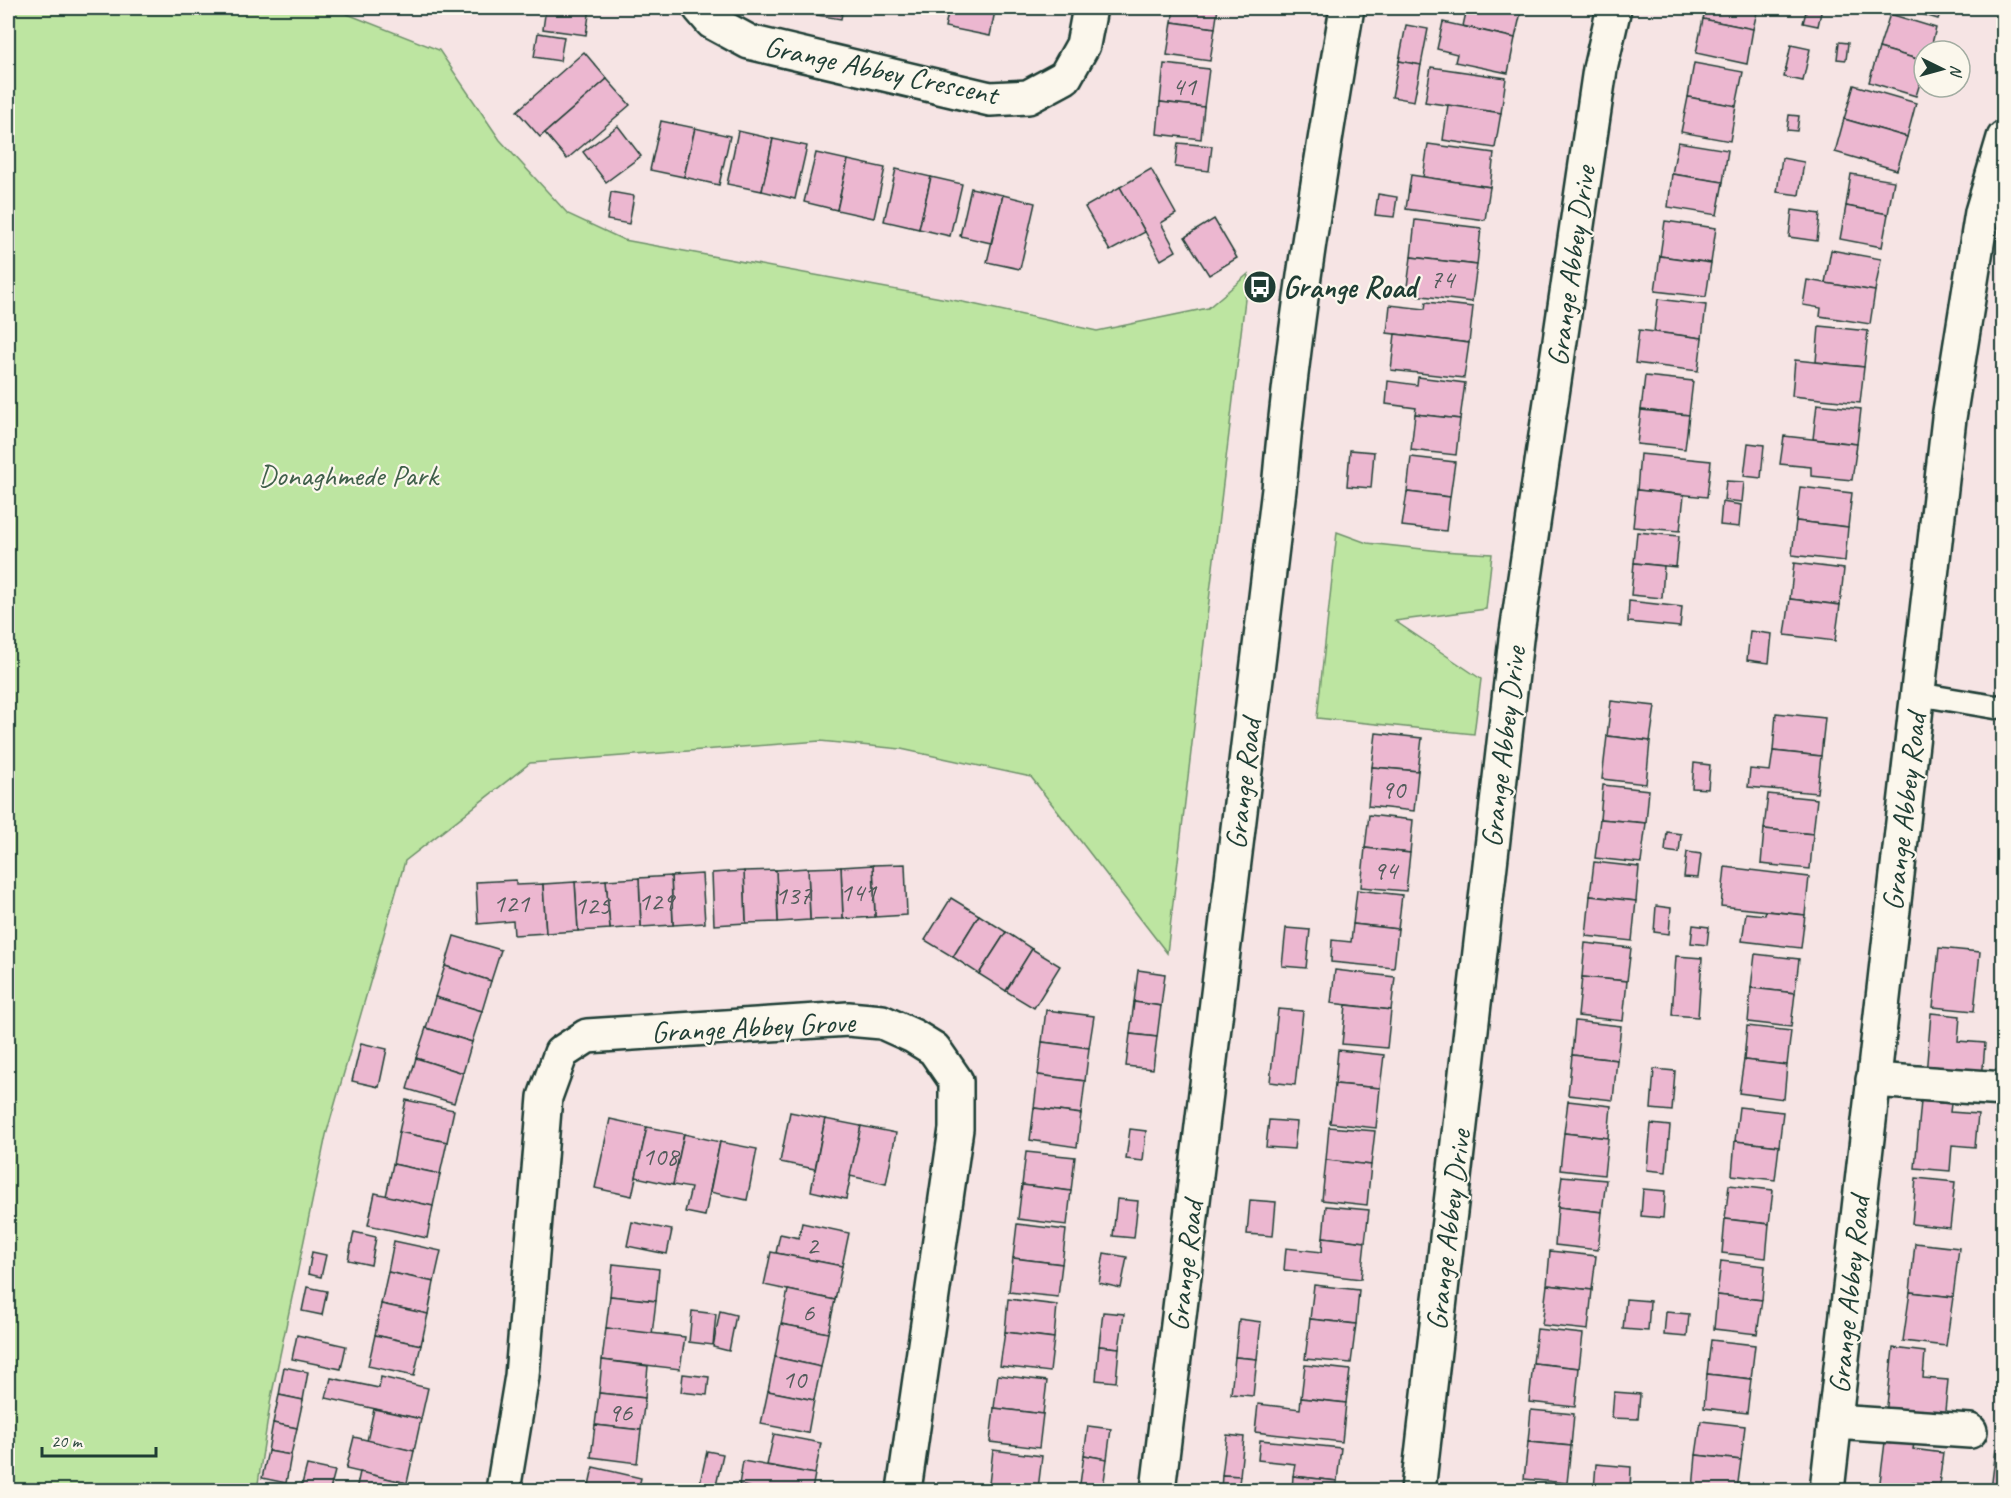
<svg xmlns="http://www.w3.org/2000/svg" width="2011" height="1498" font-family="Caveat,sans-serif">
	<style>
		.green { fill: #bde5a1; stroke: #6e916a; stroke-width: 1.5 }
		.building { fill: #ecb7d0; stroke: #1f3d34; stroke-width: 1.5 }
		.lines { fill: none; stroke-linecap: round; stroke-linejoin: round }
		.service-casing { stroke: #1f3d34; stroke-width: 27 }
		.minor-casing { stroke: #1f3d34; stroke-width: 38 }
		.secondary-casing { stroke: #1f3d34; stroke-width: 38 }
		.service { stroke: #fbf7ec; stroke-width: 22 }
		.minor { stroke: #fbf7ec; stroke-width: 33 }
		.secondary { stroke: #fbf7ec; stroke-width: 33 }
		.labels { text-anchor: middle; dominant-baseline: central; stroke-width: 4.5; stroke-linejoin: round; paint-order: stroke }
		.number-label { font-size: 27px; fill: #525c5b }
		.street-label { font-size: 30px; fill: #1f3d34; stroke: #fbf7ec }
		.poi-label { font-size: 30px; font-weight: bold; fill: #1f3d34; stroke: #fbf7ec; text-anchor: start }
		.park-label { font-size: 30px; fill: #3f5f4a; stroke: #fbf7ec }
	</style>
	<rect width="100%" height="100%" fill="#f6e4e4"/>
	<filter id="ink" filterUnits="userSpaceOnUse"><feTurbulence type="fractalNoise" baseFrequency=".0167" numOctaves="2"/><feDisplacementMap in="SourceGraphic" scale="12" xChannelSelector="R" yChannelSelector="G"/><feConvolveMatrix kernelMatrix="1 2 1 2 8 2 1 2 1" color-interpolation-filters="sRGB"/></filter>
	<g filter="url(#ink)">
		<g class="green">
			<path d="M 8,8 L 332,8 L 439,50 L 500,140 L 568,214 L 624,240 L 963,302 L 1097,331 L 1208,308 L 1248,274 L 1167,953 L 1031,777 L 901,749 L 820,741 L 530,763 L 405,861 L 326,1135 L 271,1398 L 257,1490 L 8,1490 Z"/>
			<path d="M 1337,532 L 1367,543 L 1441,551 L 1492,554 L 1486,609 L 1395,621 L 1481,679 L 1474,734 L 1317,718 Z"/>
		</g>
		<g class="building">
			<path d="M 546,8 L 590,8 L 586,35 L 543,29 Z"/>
			<path d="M 773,8 L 843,8 L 841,19 Z"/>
			<path d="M 949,8 L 979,8 L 995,11 L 990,36 L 945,27 Z"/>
			<path d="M 1174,8 L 1218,8 L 1215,28 L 1172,22 Z"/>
			<path d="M 1467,8 L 1522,8 L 1515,38 L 1463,26 Z"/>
			<path d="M 1706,8 L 1758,8 L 1753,29 L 1703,19 Z"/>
			<path d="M 1807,8 L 1822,8 L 1818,26 L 1803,23 Z"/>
			<path d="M 1902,8 L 1942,8 L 1938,19 Z"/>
			<path d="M 1890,14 L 1936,28 L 1930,51 L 1924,51 L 1924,61 L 1879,48 Z"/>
			<path d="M 1703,19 L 1753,29 L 1747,64 L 1696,53 Z"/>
			<path d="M 1172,22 L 1215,28 L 1210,61 L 1167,55 Z"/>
			<path d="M 1443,22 L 1515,38 L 1508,73 L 1455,62 L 1457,54 L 1437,49 Z"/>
			<path d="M 1406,25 L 1428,29 L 1421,65 L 1399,61 Z"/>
			<path d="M 538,33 L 564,37 L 560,61 L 534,57 Z"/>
			<path d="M 1839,42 L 1848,43 L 1846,60 L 1837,59 Z"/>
			<path d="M 1791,45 L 1810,49 L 1803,81 L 1784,77 Z"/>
			<path d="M 1879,48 L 1924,61 L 1924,70 L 1916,96 L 1869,82 Z"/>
			<path d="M 584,52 L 607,79 L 540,137 L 517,111 Z"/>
			<path d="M 1399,61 L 1421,65 L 1414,101 L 1392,97 Z"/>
			<path d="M 1694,63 L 1743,72 L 1736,106 L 1688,97 Z"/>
			<path d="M 1164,64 L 1209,69 L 1204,107 L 1160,102 Z"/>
			<path d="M 1431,67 L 1506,78 L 1501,113 L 1425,102 Z"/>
			<path d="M 607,79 L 630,105 L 567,159 L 545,133 Z"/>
			<path d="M 1854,85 L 1916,103 L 1907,137 L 1844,119 Z"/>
			<path d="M 1688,97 L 1736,106 L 1730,141 L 1681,132 Z"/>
			<path d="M 1160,102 L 1204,107 L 1201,139 L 1157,134 Z"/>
			<path d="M 1448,105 L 1501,113 L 1495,148 L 1443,140 Z"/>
			<path d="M 1789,115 L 1799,116 L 1797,131 L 1787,130 Z"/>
			<path d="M 1844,119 L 1907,137 L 1897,170 L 1835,152 Z"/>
			<path d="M 661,121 L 695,128 L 684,177 L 650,170 Z"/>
			<path d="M 618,126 L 641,156 L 606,182 L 583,152 Z"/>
			<path d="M 695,128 L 730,136 L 719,185 L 684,177 Z"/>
			<path d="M 738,131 L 773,139 L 762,191 L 727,184 Z"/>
			<path d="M 773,139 L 807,146 L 795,199 L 762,191 Z"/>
			<path d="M 1678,142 L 1728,150 L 1723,182 L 1672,174 Z"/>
			<path d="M 1178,143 L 1212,146 L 1209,171 L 1175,167 Z"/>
			<path d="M 1428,144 L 1494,153 L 1490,187 L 1423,177 Z"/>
			<path d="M 816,153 L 848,160 L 837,210 L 804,202 Z"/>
			<path d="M 1782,158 L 1804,162 L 1799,195 L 1777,192 Z"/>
			<path d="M 848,160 L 885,168 L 874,218 L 837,210 Z"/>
			<path d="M 896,169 L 931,177 L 919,229 L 884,221 Z"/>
			<path d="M 1151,169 L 1176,214 L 1161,223 L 1176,251 L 1161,260 L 1120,187 Z"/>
			<path d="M 1672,174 L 1723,182 L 1717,215 L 1668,207 Z"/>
			<path d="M 1851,174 L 1894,181 L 1888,214 L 1846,206 Z"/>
			<path d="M 1411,175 L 1490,187 L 1485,220 L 1406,209 Z"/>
			<path d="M 931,177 L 962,184 L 950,236 L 919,229 Z"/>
			<path d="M 1120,187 L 1145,232 L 1110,251 L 1085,207 Z"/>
			<path d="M 971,188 L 1003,195 L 991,243 L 960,236 Z"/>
			<path d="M 611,192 L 634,196 L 629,224 L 607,220 Z"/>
			<path d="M 1378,194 L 1397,197 L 1394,217 L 1375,215 Z"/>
			<path d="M 1003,195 L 1035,203 L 1020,269 L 987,262 Z"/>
			<path d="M 1846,206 L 1888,214 L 1882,247 L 1840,239 Z"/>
			<path d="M 1792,210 L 1820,214 L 1817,241 L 1789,237 Z"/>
			<path d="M 1214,219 L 1237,258 L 1209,275 L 1185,237 Z"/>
			<path d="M 1415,220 L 1481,228 L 1477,265 L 1411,257 Z"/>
			<path d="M 1665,221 L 1716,228 L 1711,263 L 1660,256 Z"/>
			<path d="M 1831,250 L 1881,259 L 1875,291 L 1825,283 Z"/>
			<path d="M 1660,256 L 1711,263 L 1706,297 L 1655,291 Z"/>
			<path d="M 1411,257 L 1477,265 L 1472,302 L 1406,294 Z"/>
			<path d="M 1807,280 L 1875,291 L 1870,324 L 1820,316 L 1821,308 L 1803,305 Z"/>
			<path d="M 1658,299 L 1706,305 L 1702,338 L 1654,332 Z"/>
			<path d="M 1426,302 L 1473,307 L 1469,343 L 1387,333 L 1390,305 L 1425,309 Z"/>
			<path d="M 1819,326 L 1868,331 L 1864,367 L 1816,362 Z"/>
			<path d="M 1639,330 L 1702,338 L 1698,371 L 1635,363 Z"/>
			<path d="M 1395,334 L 1469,343 L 1464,378 L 1391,370 Z"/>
			<path d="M 1795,360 L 1864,367 L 1860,403 L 1792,396 Z"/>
			<path d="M 1645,376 L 1693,381 L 1689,415 L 1641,410 Z"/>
			<path d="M 1418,377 L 1465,383 L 1460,419 L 1415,414 L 1416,408 L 1386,404 L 1388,381 L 1417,385 Z"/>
			<path d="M 1817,404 L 1861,409 L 1857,444 L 1813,439 Z"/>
			<path d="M 1641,410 L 1689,415 L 1685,449 L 1637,444 Z"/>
			<path d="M 1415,414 L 1460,419 L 1456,455 L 1411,450 Z"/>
			<path d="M 1784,436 L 1857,444 L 1852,480 L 1811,476 L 1811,467 L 1780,464 Z"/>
			<path d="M 1748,443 L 1764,445 L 1761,478 L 1744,476 Z"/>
			<path d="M 1350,450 L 1374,452 L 1371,488 L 1347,486 Z"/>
			<path d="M 1640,454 L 1711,461 L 1707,497 L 1637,490 Z"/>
			<path d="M 1411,457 L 1455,462 L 1450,497 L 1407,492 Z"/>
			<path d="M 1726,481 L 1744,482 L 1742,502 L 1724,500 Z"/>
			<path d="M 1800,487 L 1852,493 L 1848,527 L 1796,521 Z"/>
			<path d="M 1637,490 L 1684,495 L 1680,531 L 1633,527 Z"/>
			<path d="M 1407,492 L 1450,497 L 1446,531 L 1402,526 Z"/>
			<path d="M 1722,502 L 1741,505 L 1739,527 L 1720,525 Z"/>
			<path d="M 1796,521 L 1848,527 L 1845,561 L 1792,555 Z"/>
			<path d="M 1637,532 L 1679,536 L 1676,567 L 1634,563 Z"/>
			<path d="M 1634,563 L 1664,566 L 1662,598 L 1631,595 Z"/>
			<path d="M 1794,563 L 1844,569 L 1840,605 L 1790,599 Z"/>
			<path d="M 1790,599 L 1840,605 L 1835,641 L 1785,635 Z"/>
			<path d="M 1629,601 L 1682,607 L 1680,627 L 1628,622 Z"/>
			<path d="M 1750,631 L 1772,634 L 1769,663 L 1747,660 Z"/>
			<path d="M 1611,701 L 1655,706 L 1650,741 L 1607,736 Z"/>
			<path d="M 1776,713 L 1825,718 L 1821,756 L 1773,751 Z"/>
			<path d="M 1376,733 L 1422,738 L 1418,771 L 1372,767 Z"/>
			<path d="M 1607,736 L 1650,741 L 1646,784 L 1602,779 Z"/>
			<path d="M 1773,751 L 1821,756 L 1817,793 L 1748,787 L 1750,769 L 1770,771 Z"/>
			<path d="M 1694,763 L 1710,765 L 1708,789 L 1692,788 Z"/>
			<path d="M 1372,767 L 1418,771 L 1414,811 L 1368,806 Z"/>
			<path d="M 1603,785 L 1649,790 L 1646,823 L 1600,819 Z"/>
			<path d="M 1768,794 L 1817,799 L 1813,834 L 1764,829 Z"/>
			<path d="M 1369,815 L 1413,820 L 1410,853 L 1365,848 Z"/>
			<path d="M 1600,819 L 1646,823 L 1641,863 L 1595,858 Z"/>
			<path d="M 1764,829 L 1813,834 L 1810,869 L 1761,864 Z"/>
			<path d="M 1667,832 L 1681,834 L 1679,853 L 1665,851 Z"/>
			<path d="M 1365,848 L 1410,853 L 1406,891 L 1361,887 Z"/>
			<path d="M 1687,852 L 1701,854 L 1698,878 L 1684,877 Z"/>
			<path d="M 1594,862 L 1639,867 L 1636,901 L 1590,896 Z"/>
			<path d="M 905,864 L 907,915 L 875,917 L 873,865 Z"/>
			<path d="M 873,865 L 875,917 L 843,919 L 841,867 Z"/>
			<path d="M 841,867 L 843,919 L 810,920 L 808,868 Z"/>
			<path d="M 1725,867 L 1809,877 L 1805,915 L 1721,906 Z"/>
			<path d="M 808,868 L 810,920 L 778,922 L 776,870 Z"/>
			<path d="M 776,870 L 778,922 L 746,923 L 744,871 Z"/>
			<path d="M 744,871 L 746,923 L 714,925 L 712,873 Z"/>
			<path d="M 702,874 L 705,923 L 673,925 L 671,876 Z"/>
			<path d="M 671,876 L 673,925 L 641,927 L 639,878 Z"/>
			<path d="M 639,878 L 641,927 L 610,929 L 606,880 Z"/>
			<path d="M 516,880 L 516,885 L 543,884 L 546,933 L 514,935 L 513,921 L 478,924 L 476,882 Z"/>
			<path d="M 606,880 L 610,929 L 578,931 L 575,882 Z"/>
			<path d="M 575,882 L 578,931 L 546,933 L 543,884 Z"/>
			<path d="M 1357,890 L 1402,895 L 1398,929 L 1353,924 Z"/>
			<path d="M 1590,896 L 1636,901 L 1632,941 L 1586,936 Z"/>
			<path d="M 951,898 L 979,915 L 953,957 L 925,940 Z"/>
			<path d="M 1656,906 L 1671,908 L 1669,934 L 1654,932 Z"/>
			<path d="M 1766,911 L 1805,915 L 1801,948 L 1742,941 L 1746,913 L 1765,915 Z"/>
			<path d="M 979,915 L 1006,932 L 979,974 L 953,957 Z"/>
			<path d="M 1353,924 L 1398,929 L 1394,968 L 1331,962 L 1332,940 L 1351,942 Z"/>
			<path d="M 1693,925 L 1709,927 L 1707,945 L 1691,943 Z"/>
			<path d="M 1286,928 L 1310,930 L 1306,968 L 1282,966 Z"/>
			<path d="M 1006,932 L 1032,949 L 1006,991 L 979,974 Z"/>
			<path d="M 454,936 L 501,950 L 491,981 L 445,966 Z"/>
			<path d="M 1585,943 L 1631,948 L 1627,981 L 1582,977 Z"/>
			<path d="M 1939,948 L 1980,952 L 1974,1011 L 1933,1007 Z"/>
			<path d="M 1032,949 L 1060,966 L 1034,1008 L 1006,991 Z"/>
			<path d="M 1755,954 L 1799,959 L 1795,993 L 1751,988 Z"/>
			<path d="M 1676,956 L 1702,958 L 1698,1017 L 1672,1015 Z"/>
			<path d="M 445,966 L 491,981 L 482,1011 L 435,997 Z"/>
			<path d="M 1138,970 L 1165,974 L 1161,1006 L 1134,1002 Z"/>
			<path d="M 1335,970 L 1395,977 L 1391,1010 L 1331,1003 Z"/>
			<path d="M 1582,977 L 1627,981 L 1623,1021 L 1578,1016 Z"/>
			<path d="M 1751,988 L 1795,993 L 1791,1027 L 1748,1022 Z"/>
			<path d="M 435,997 L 482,1011 L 472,1042 L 426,1028 Z"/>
			<path d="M 1134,1002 L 1161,1006 L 1157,1037 L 1130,1034 Z"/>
			<path d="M 1346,1005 L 1391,1010 L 1387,1048 L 1342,1044 Z"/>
			<path d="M 1278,1009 L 1303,1011 L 1295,1085 L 1270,1082 Z"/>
			<path d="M 1046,1010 L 1094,1016 L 1089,1048 L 1042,1042 Z"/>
			<path d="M 1931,1013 L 1960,1016 L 1958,1041 L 1985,1043 L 1982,1080 L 1926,1075 Z"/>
			<path d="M 1575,1021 L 1621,1026 L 1617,1060 L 1572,1055 Z"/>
			<path d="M 1747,1026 L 1791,1031 L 1787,1065 L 1744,1060 Z"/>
			<path d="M 426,1028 L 472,1042 L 463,1073 L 416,1058 Z"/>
			<path d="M 1130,1034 L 1157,1037 L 1153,1069 L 1126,1066 Z"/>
			<path d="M 1042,1042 L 1089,1048 L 1085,1081 L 1038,1075 Z"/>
			<path d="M 361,1043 L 387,1049 L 379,1087 L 352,1081 Z"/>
			<path d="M 1338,1050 L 1384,1055 L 1380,1088 L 1335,1084 Z"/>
			<path d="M 1572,1055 L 1617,1060 L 1613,1100 L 1568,1095 Z"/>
			<path d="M 416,1058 L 463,1073 L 454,1103 L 407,1089 Z"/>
			<path d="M 1744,1060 L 1787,1065 L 1784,1099 L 1739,1093 Z"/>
			<path d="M 1654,1069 L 1675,1071 L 1672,1111 L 1651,1109 Z"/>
			<path d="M 1038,1075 L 1085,1081 L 1081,1114 L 1034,1108 Z"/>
			<path d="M 1335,1084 L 1380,1088 L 1376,1128 L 1330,1123 Z"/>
			<path d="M 406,1100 L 454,1110 L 447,1142 L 399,1132 Z"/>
			<path d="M 1568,1101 L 1611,1106 L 1608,1138 L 1564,1133 Z"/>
			<path d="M 1921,1101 L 1951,1104 L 1950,1112 L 1978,1114 L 1975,1147 L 1952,1145 L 1950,1171 L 1915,1168 Z"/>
			<path d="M 1739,1107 L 1783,1112 L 1779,1146 L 1735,1141 Z"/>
			<path d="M 1034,1108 L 1081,1114 L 1077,1147 L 1030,1140 Z"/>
			<path d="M 790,1112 L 825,1119 L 815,1169 L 780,1162 Z"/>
			<path d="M 610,1119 L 647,1127 L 632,1196 L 595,1188 Z"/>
			<path d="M 825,1119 L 861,1126 L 846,1199 L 811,1191 Z"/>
			<path d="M 1269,1120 L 1297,1122 L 1294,1149 L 1266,1147 Z"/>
			<path d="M 1651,1124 L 1670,1126 L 1666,1172 L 1647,1170 Z"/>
			<path d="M 861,1126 L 896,1133 L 886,1184 L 850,1176 Z"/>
			<path d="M 647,1127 L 684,1134 L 673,1185 L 636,1177 Z"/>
			<path d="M 1329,1127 L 1375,1131 L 1371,1165 L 1326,1160 Z"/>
			<path d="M 1130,1129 L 1146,1131 L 1143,1161 L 1126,1159 Z"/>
			<path d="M 399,1132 L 447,1142 L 440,1174 L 393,1164 Z"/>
			<path d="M 1564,1133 L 1608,1138 L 1604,1175 L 1560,1170 Z"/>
			<path d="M 684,1134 L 720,1142 L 705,1216 L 685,1212 L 691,1188 L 673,1185 Z"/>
			<path d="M 1735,1141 L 1779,1146 L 1775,1180 L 1732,1175 Z"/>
			<path d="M 720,1142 L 757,1149 L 747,1200 L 710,1192 Z"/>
			<path d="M 1026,1152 L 1075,1157 L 1071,1191 L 1022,1185 Z"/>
			<path d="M 1326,1160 L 1371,1165 L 1367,1205 L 1322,1200 Z"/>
			<path d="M 393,1164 L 440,1174 L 433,1206 L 386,1196 Z"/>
			<path d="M 1562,1176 L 1606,1180 L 1602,1212 L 1558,1207 Z"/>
			<path d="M 1916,1178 L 1955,1182 L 1950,1228 L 1912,1224 Z"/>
			<path d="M 1022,1185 L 1071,1191 L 1067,1225 L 1018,1219 Z"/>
			<path d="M 1729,1185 L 1773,1190 L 1769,1224 L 1725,1219 Z"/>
			<path d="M 1643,1189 L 1665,1191 L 1663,1218 L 1641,1216 Z"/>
			<path d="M 375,1193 L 433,1206 L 427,1238 L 368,1225 Z"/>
			<path d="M 1117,1199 L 1138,1201 L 1134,1238 L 1113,1236 Z"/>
			<path d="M 1250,1200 L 1276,1202 L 1273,1236 L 1247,1234 Z"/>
			<path d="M 1326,1206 L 1369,1210 L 1365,1242 L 1323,1237 Z"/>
			<path d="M 1558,1207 L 1602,1212 L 1598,1250 L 1555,1245 Z"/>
			<path d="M 1725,1219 L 1769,1224 L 1766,1258 L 1722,1253 Z"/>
			<path d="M 632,1222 L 672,1230 L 667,1254 L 627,1246 Z"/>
			<path d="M 802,1223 L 849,1233 L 842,1266 L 776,1253 L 780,1234 L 799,1238 Z"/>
			<path d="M 1017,1224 L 1066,1230 L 1062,1264 L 1013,1258 Z"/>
			<path d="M 354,1232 L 376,1237 L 371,1265 L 348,1260 Z"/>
			<path d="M 1323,1237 L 1365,1242 L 1361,1279 L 1284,1270 L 1286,1248 L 1322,1252 Z"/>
			<path d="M 394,1241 L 441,1251 L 434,1282 L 388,1272 Z"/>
			<path d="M 1915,1243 L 1959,1248 L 1953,1297 L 1910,1292 Z"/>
			<path d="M 1550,1251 L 1596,1256 L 1592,1290 L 1547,1285 Z"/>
			<path d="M 312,1252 L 326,1255 L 321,1277 L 308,1274 Z"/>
			<path d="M 771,1252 L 842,1266 L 835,1300 L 764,1285 Z"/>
			<path d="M 1104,1253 L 1127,1257 L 1121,1288 L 1099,1283 Z"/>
			<path d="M 1013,1258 L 1062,1264 L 1058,1297 L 1009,1292 Z"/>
			<path d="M 1721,1261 L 1765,1266 L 1762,1300 L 1717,1295 Z"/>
			<path d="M 613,1264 L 659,1269 L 656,1301 L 610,1296 Z"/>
			<path d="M 388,1272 L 434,1282 L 428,1314 L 381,1304 Z"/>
			<path d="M 1314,1285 L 1359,1290 L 1356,1324 L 1310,1319 Z"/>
			<path d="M 1547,1285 L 1592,1290 L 1588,1330 L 1542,1325 Z"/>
			<path d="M 307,1287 L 327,1291 L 322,1315 L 302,1311 Z"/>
			<path d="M 788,1290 L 835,1300 L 828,1333 L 781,1324 Z"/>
			<path d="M 1910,1292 L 1953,1297 L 1946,1346 L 1903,1341 Z"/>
			<path d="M 1717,1295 L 1762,1300 L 1757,1334 L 1714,1329 Z"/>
			<path d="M 610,1296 L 656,1301 L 652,1334 L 606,1328 Z"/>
			<path d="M 1008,1299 L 1057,1305 L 1054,1338 L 1005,1332 Z"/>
			<path d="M 1626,1299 L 1650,1301 L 1648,1331 L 1623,1329 Z"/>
			<path d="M 381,1304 L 428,1314 L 421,1345 L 375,1335 Z"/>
			<path d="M 692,1311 L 716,1314 L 713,1345 L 689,1342 Z"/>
			<path d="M 720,1311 L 736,1315 L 729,1351 L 713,1347 Z"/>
			<path d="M 1103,1312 L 1124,1314 L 1119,1348 L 1099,1346 Z"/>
			<path d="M 1666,1312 L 1689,1314 L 1687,1337 L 1664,1335 Z"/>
			<path d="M 1239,1319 L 1261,1322 L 1257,1359 L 1235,1357 Z"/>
			<path d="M 1310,1319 L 1356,1324 L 1351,1363 L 1305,1359 Z"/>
			<path d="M 781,1324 L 828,1333 L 821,1367 L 775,1357 Z"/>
			<path d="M 606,1328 L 685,1337 L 680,1369 L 602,1360 Z"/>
			<path d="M 1537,1329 L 1583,1334 L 1579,1368 L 1533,1363 Z"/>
			<path d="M 1005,1332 L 1054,1338 L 1050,1372 L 1000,1366 Z"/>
			<path d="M 297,1335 L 346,1346 L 341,1369 L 292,1359 Z"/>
			<path d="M 375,1335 L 421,1345 L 414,1376 L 368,1366 Z"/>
			<path d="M 1711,1340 L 1755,1345 L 1751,1379 L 1707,1374 Z"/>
			<path d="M 1099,1346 L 1119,1348 L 1116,1382 L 1096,1380 Z"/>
			<path d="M 1893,1348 L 1925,1352 L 1923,1378 L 1948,1380 L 1944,1421 L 1886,1415 Z"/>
			<path d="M 775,1357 L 821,1367 L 814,1400 L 768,1391 Z"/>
			<path d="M 1235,1357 L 1257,1359 L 1253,1396 L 1231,1394 Z"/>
			<path d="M 602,1360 L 648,1366 L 645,1398 L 599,1393 Z"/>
			<path d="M 1533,1363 L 1579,1368 L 1575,1407 L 1529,1402 Z"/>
			<path d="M 1305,1365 L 1350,1370 L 1346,1403 L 1301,1398 Z"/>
			<path d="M 284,1367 L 308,1372 L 303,1400 L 279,1395 Z"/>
			<path d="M 683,1374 L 709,1377 L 707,1395 L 681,1392 Z"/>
			<path d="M 1707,1374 L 1751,1379 L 1747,1413 L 1704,1408 Z"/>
			<path d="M 998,1375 L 1047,1381 L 1043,1414 L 994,1408 Z"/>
			<path d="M 381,1377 L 428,1388 L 421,1419 L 326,1398 L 331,1378 L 379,1388 Z"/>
			<path d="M 768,1391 L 814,1400 L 808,1433 L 761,1424 Z"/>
			<path d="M 1614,1392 L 1640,1394 L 1638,1419 L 1612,1418 Z"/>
			<path d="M 599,1393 L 645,1398 L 641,1430 L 595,1425 Z"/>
			<path d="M 279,1395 L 303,1400 L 297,1428 L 273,1423 Z"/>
			<path d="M 1301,1398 L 1346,1403 L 1342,1442 L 1255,1432 L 1258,1404 L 1300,1409 Z"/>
			<path d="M 994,1408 L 1043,1414 L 1039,1448 L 990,1442 Z"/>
			<path d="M 374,1409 L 421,1419 L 414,1451 L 367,1441 Z"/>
			<path d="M 1531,1410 L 1574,1414 L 1571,1446 L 1528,1442 Z"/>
			<path d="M 1701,1421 L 1745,1426 L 1741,1460 L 1696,1455 Z"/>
			<path d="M 273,1423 L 297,1428 L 291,1455 L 268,1451 Z"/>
			<path d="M 595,1425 L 641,1430 L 637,1463 L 591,1457 Z"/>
			<path d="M 1088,1426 L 1111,1429 L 1107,1459 L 1084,1455 Z"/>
			<path d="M 774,1434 L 821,1443 L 815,1474 L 767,1465 Z"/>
			<path d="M 1886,1434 L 1915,1438 L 1913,1449 L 1943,1453 L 1939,1485 L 1913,1482 L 1912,1490 L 1879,1490 Z"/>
			<path d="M 1227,1435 L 1244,1437 L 1240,1476 L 1222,1475 Z"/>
			<path d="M 354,1437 L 414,1451 L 407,1483 L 346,1469 Z"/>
			<path d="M 1260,1440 L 1341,1448 L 1337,1481 L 1293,1476 L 1295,1464 L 1258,1460 Z"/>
			<path d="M 1528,1442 L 1571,1446 L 1567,1483 L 1524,1479 Z"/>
			<path d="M 1996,1449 L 2004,1450 L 2004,1490 L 1991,1490 Z"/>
			<path d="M 993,1450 L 1042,1456 L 1038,1489 L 989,1484 Z"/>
			<path d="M 268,1451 L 291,1455 L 286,1483 L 262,1478 Z"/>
			<path d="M 707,1451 L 723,1454 L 716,1486 L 700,1483 Z"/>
			<path d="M 1084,1455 L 1107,1459 L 1103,1488 L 1080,1484 Z"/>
			<path d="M 1696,1455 L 1741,1460 L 1737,1490 L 1693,1489 Z"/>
			<path d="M 743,1461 L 815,1474 L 812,1490 L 762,1490 L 739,1485 Z"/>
			<path d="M 1596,1464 L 1631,1467 L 1630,1490 L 1594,1490 Z"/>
			<path d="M 307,1465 L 335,1471 L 330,1490 L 313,1490 L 301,1488 Z"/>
			<path d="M 593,1467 L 641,1478 L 638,1490 L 588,1490 Z"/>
			<path d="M 360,1472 L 407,1483 L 405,1490 L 356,1490 Z"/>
			<path d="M 1222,1475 L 1240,1476 L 1238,1490 L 1221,1490 Z"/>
			<path d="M 1293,1476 L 1337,1481 L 1336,1490 L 1292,1490 Z"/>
			<path d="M 989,1484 L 1038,1489 L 1038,1490 L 988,1490 Z"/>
			<path d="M 1522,1484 L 1567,1489 L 1567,1490 L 1521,1490 Z"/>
		</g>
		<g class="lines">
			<defs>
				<path id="service" d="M 1917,694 L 1995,707 L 2004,706"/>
				<g id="minor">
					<path d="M 700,8 L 712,22 L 749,42 L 990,99 L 1028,97 L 1065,77 L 1083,45 L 1090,8"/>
					<path d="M 1873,1080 L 2004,1089"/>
					<path d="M 1835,1422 L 1970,1431"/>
					<path d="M 503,1490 L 522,1376 L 545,1097 L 561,1053 L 587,1036 L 848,1019 L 882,1022 L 913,1036 L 934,1049 L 956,1081 L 956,1129 L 904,1490"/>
					<path d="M 1418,1490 L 1516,639 L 1600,69 L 1614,8"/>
					<path d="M 1827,1490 L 1949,418 L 1982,212 L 2004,138"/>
				</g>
				<path id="secondary" d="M 1158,1490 L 1279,489 C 1293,327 1320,168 1347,8"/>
			</defs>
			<use href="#service" class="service-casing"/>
			<use href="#minor" class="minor-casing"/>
			<use href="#secondary" class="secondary-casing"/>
			<use href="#service" class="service"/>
			<use href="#minor" class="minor"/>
			<use href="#secondary" class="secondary"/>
		</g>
	</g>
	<defs>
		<symbol id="bus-disc" viewBox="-11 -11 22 22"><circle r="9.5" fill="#1f3d34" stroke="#fbf7ec"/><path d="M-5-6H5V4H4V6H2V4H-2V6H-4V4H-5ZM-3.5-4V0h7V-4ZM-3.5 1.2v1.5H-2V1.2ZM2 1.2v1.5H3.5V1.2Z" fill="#fff"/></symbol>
	</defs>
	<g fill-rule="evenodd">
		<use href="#bus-disc" x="1241" y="268" width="38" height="38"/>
	</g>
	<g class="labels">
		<g class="number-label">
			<text x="1184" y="86">41</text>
			<text x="1442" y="279">74</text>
			<text x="1393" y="789">90</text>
			<text x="1385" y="870">94</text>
			<text x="858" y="892">141</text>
			<text x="793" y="895">137</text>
			<text x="656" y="901">129</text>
			<text x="511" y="903">121</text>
			<text x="592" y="905">125</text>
			<text x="660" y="1156">108</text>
			<text x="812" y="1245">2</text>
			<text x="808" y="1312">6</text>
			<text x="794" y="1379">10</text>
			<text x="620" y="1412">96</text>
		</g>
		<g class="street-label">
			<text transform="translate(881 70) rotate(12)">Grange Abbey Crescent</text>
			<text transform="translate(1571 266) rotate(-82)">Grange Abbey Drive</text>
			<text transform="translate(1503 747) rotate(-83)">Grange Abbey Drive</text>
			<text transform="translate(1243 784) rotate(-83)">Grange Road</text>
			<text transform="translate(1904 812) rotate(-83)">Grange Abbey Road</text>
			<text transform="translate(753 1027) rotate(-3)">Grange Abbey Grove</text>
			<text transform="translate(1448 1230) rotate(-83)">Grange Abbey Drive</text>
			<text transform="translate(1185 1266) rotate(-83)">Grange Road</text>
			<text transform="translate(1849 1295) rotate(-84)">Grange Abbey Road</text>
		</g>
		<g class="poi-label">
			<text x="1283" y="287">Grange Road</text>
		</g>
		<g class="park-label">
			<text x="348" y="475">Donaghmede Park</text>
		</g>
	</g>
	<rect width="2011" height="1498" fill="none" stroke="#fbf7ec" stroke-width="30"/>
	<rect x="15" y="15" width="1981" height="1468" fill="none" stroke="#1f3d34" stroke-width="2" filter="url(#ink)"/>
	<g transform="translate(1942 69) rotate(95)"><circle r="28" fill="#fbf7ec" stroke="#a3ada2" stroke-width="1.5"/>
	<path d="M0-4.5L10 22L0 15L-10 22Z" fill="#1f3d34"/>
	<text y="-9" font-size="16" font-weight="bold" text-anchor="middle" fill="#1f3d34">N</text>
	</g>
	<path d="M42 1447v9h114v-9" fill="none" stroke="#1f3d34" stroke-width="3"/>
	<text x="51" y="1447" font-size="18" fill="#1f3d34" stroke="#fbf7ec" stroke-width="4.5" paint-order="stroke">20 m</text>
</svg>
